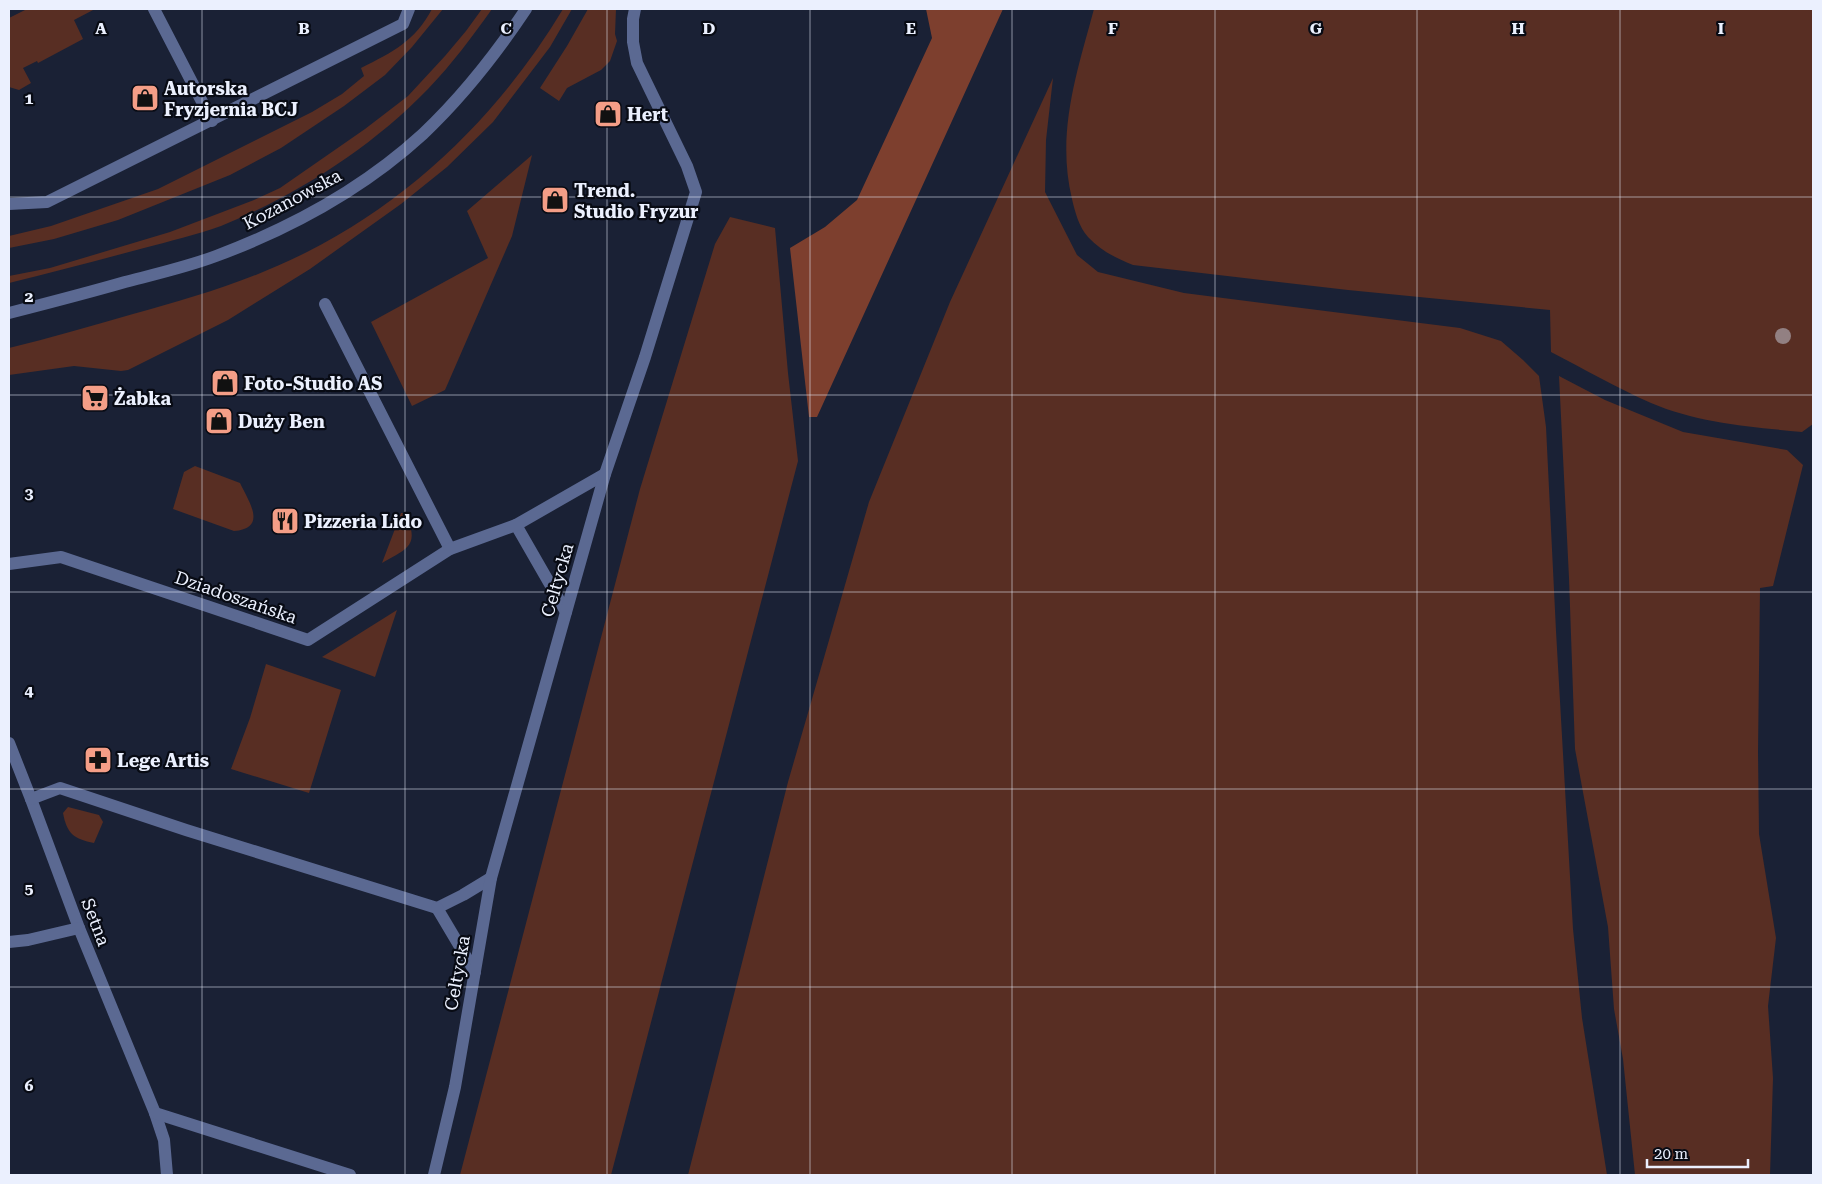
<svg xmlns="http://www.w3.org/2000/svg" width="1822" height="1184" font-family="'Roboto Serif',serif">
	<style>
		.green { fill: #582e23 }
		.forest { fill: #7d3f2e }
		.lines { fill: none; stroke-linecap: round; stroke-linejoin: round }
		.minor { stroke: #5b6992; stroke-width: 12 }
		.tree { fill: #928082 }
		.grid { fill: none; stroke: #ebf0fe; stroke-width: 1; stroke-opacity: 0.55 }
		.labels { text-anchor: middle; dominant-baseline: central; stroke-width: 4.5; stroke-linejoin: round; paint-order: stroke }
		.poi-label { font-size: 18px; font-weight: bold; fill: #ebf0fe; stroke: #080b14; text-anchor: start }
		.street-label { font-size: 18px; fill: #ebf0fe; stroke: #080b14 }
		.grid-label { font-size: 16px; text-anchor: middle; font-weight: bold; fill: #ebf0fe; stroke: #080b14; stroke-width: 4.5; stroke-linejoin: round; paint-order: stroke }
	</style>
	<rect width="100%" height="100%" fill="#1a2135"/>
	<g class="green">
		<path d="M 27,9 L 95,9 L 74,20 L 83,39 L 38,63 L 37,61 L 23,68 L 31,83 L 19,90 L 9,87 L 9,18 Z"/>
		<path d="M 432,9 L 443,9 L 412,47 L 385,75 L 344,106 L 281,148 L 230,175 L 118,220 L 54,239 L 9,248 L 9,236 L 51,226 L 158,189 L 312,112 L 342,94 L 364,76 L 361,68 C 393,52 415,41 432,9 Z"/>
		<path d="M 482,9 L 492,9 C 472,37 452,64 428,89 C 371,148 297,195 221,226 C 196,235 170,241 144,248 C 99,260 54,272 9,283 L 9,276 L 50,268 L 170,232 L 254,200 L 280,188 L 365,129 L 408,96 L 445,56 L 466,31 Z"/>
		<path d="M 563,9 L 572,9 L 550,47 L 493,122 L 447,167 L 401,204 L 310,269 L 228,320 L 128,370 L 121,371 L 74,366 L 9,375 L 9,348 C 50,338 91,326 133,314 C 192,298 252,280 307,252 C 415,197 501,112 563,9 Z"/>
		<path d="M 588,9 L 616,9 L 615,34 L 617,41 L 610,61 L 601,70 L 567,88 L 559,101 L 540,88 L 567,46 Z"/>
		<path d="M 1094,9 L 1813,9 L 1813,424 L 1802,432 C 1751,427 1698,423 1651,403 C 1617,388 1584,369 1551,352 L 1550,310 L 1348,290 L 1133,265 C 1116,258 1101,251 1088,237 C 1079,227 1075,212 1072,199 C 1056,133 1077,72 1094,9 Z"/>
		<path d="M 1053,78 L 1046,140 L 1045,192 L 1077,255 L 1098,272 L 1184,293 L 1460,328 L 1501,341 L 1523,360 L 1539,376 L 1546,427 L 1556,631 L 1573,929 L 1582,1018 L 1607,1175 L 688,1175 L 788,782 L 869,502 L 950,302 Z"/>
		<path d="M 532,155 L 512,236 L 445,390 L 412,406 L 371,322 L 488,258 L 467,211 Z"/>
		<path d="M 730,217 L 775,228 L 788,373 L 798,461 L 611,1175 L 460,1175 L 640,489 L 715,244 Z"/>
		<path d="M 1559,376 L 1605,400 L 1683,432 L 1787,450 L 1803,465 L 1773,586 L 1760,588 L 1758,752 L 1759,834 L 1776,938 L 1768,1006 L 1773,1078 L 1770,1175 L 1635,1175 L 1623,1059 L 1614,1009 L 1608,927 L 1575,749 L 1569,578 Z"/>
		<path d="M 195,466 L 240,483 C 249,502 268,528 234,531 L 173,509 L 184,472 Z"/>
		<path d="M 401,513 L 405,513 C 420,545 409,548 382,563 Z"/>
		<path d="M 397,610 L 375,677 L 322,657 Z"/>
		<path d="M 266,664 L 341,690 L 309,793 L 231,769 L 250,718 Z"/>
		<path d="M 68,807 L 99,815 L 103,822 L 94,843 C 74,839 67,834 63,813 Z"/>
	</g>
	<path class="forest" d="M 926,9 L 1003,9 L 817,417 L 809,417 L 790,248 L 825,227 L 857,200 L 932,38 Z"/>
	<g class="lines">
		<g class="minor">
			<path d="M 154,9 L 212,121"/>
			<path d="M 9,204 L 47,202 L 403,24 L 409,9"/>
			<path d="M 325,304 L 450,549"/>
			<path d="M 9,313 C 48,303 87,293 125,282 C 156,274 187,267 216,256 C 291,228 364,188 423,134 C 462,97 496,54 526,9"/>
			<path d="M 516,525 L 566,612"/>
			<path d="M 9,564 L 61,557 L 308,640 L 450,549 L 516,525 L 605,474"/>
			<path d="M 9,743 L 31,799 L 79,928 L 155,1113 L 164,1140 L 167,1175"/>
			<path d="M 31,799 L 60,788 L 186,830 L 437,908 L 463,895 L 491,878"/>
			<path d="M 437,908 L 475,972"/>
			<path d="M 9,942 L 28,940 L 79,928"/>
			<path d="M 155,1113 L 350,1175"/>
			<path d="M 434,1175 L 455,1087 L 491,878 L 605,474 L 645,357 L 696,192 L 687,166 L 637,63 L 633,42 L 633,19 L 635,9"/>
		</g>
	</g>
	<circle class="tree" cx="1783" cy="336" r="8"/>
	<path class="grid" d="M 202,9 L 202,1175M 405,9 L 405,1175M 607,9 L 607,1175M 810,9 L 810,1175M 1012,9 L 1012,1175M 1215,9 L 1215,1175M 1417,9 L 1417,1175M 1620,9 L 1620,1175M 9,197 L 1813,197M 9,395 L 1813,395M 9,592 L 1813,592M 9,789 L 1813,789M 9,987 L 1813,987"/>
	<defs>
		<symbol id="shop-square" viewBox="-11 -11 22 22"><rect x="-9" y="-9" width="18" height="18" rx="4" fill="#f49e87" stroke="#080b14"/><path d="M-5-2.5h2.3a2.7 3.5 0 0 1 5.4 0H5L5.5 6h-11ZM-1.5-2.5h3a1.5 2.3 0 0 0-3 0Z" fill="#111"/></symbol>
		<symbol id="supermarket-square" viewBox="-11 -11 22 22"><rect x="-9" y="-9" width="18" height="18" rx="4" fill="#f49e87" stroke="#080b14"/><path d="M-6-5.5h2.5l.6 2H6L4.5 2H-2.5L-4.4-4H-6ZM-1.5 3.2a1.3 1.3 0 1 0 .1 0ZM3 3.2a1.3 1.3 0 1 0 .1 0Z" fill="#111"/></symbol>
		<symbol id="restaurant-square" viewBox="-11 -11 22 22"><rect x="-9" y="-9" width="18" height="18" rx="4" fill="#f49e87" stroke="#080b14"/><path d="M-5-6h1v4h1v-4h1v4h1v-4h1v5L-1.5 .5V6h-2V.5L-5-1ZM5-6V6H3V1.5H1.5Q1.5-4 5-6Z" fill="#111"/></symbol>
		<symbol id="pharmacy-square" viewBox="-11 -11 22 22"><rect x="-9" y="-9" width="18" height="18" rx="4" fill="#f49e87" stroke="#080b14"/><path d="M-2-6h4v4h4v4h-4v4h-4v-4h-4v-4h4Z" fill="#111"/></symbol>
	</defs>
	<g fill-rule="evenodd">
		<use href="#shop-square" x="129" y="82" width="32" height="32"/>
		<use href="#shop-square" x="592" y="98" width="32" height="32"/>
		<use href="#shop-square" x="539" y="184" width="32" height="32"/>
		<use href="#shop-square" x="209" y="367" width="32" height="32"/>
		<use href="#supermarket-square" x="79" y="382" width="32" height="32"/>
		<use href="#shop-square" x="203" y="405" width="32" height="32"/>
		<use href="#restaurant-square" x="269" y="505" width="32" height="32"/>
		<use href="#pharmacy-square" x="82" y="744" width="32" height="32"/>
	</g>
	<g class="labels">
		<g class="poi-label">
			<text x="164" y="88">Autorska<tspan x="164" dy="21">Fryzjernia BCJ</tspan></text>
			<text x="627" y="114">Hert</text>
			<text x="574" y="190">Trend.<tspan x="574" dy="21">Studio Fryzur</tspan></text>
			<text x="244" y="383">Foto-Studio AS</text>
			<text x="114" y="398">Żabka</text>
			<text x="238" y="421">Duży Ben</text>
			<text x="304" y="521">Pizzeria Lido</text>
			<text x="117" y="760">Lege Artis</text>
		</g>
		<g class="street-label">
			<text transform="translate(292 199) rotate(-28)">Kozanowska</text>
			<text transform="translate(557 580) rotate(-74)">Celtycka</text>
			<text transform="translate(236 597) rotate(19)">Dziadoszańska</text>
			<text transform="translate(96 922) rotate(69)">Setna</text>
			<text transform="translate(457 973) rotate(-80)">Celtycka</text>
		</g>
	</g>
	<g class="grid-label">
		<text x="101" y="34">A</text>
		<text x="304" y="34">B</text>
		<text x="506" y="34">C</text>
		<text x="709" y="34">D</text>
		<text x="911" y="34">E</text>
		<text x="1113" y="34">F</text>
		<text x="1316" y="34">G</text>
		<text x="1518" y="34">H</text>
		<text x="1721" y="34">I</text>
		<text x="29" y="104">1</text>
		<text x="29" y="302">2</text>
		<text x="29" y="499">3</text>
		<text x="29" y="696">4</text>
		<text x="29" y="894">5</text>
		<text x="29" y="1091">6</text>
	</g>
	<rect width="1822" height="1184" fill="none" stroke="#ebf0fe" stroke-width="20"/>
	<path d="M1647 1159v8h101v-8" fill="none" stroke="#ebf0fe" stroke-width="2.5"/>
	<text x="1654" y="1159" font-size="15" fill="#ebf0fe" stroke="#080b14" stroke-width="4" paint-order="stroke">20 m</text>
</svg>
